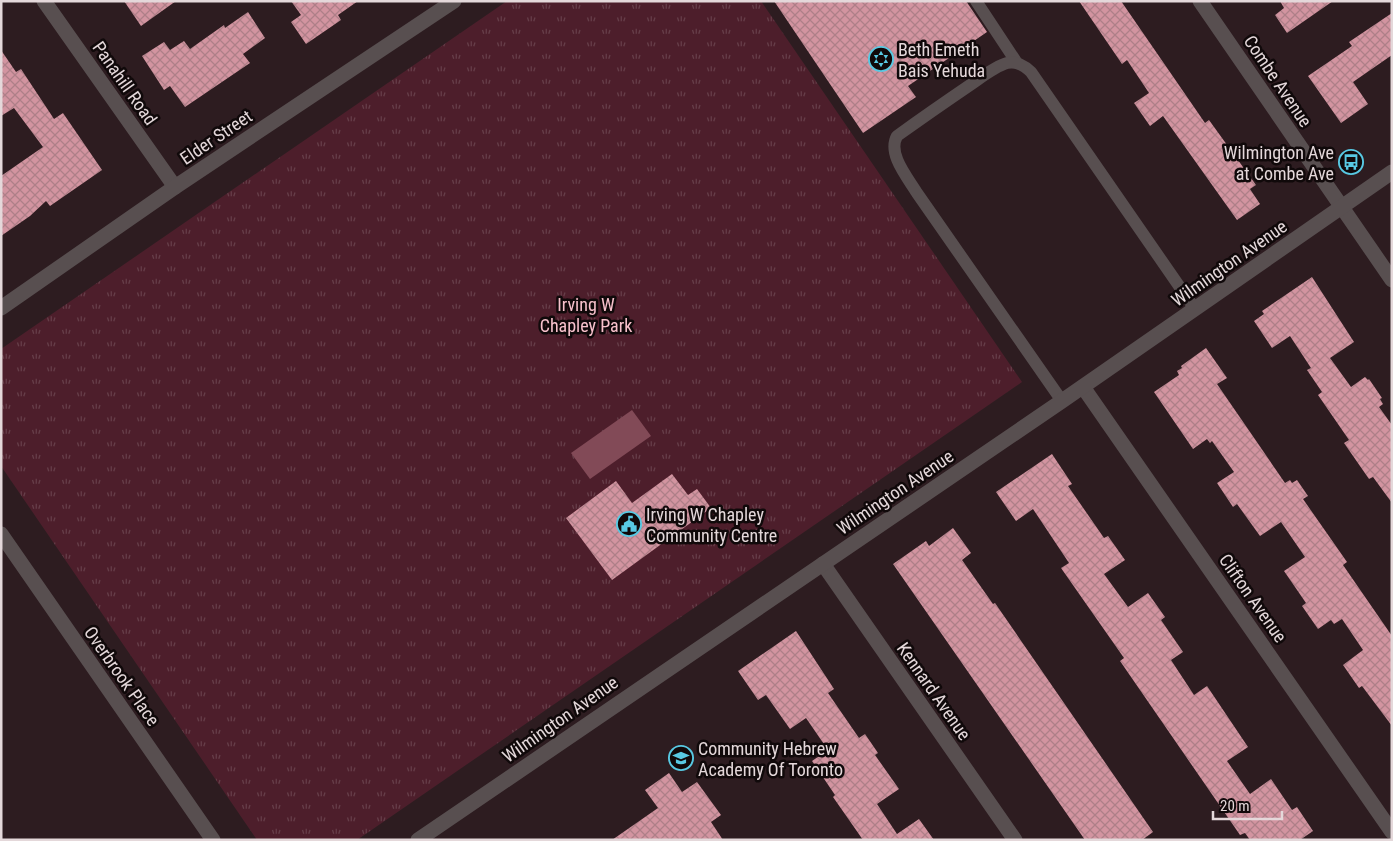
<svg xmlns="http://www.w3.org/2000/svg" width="1393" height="841" font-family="'Roboto Condensed',sans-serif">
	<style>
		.park { fill: url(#park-tufts) }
		.water { fill: #824a57 }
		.building { fill: url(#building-cross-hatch) }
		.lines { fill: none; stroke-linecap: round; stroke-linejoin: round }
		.service { stroke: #584f50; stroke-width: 12 }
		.minor { stroke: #584f50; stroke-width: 15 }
		.tertiary { stroke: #584f50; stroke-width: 15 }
		.labels { text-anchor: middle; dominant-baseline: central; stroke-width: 5; stroke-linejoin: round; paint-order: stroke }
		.poi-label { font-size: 18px; fill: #e4d8da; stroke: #10090a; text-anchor: start }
		.street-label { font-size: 18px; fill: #e4d8da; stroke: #10090a }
		.park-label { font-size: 18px; fill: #f8c1cc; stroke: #10090a }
	</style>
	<defs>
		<pattern id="park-tufts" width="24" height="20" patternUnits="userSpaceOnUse" patternTransform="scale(1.25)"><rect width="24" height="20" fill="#4d1e2b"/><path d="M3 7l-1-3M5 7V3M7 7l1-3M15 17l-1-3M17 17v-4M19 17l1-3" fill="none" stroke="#663e49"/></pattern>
		<pattern id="building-cross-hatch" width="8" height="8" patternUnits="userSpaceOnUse" patternTransform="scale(1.25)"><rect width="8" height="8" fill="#d294a0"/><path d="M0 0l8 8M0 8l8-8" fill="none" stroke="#ae7f88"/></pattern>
	</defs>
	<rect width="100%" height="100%" fill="#2d1c20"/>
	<path class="park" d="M 507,1 L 761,1 L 1022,382 L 357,840 L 257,840 L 1,466 L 1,349 Z"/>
	<path class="water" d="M 632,410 L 651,436 L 590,479 L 571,453 Z"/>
	<g class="building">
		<path d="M 124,1 L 176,1 L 141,26 Z"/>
		<path d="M 291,1 L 358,1 L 338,15 L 341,20 L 306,44 L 291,22 L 301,15 Z"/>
		<path d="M 774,1 L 966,1 L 987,32 L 908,86 L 916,97 L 863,133 Z"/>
		<path d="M 1079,1 L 1121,1 L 1205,123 L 1209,120 L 1256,185 L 1250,189 L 1260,204 L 1237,220 L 1163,116 L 1150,126 L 1134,103 L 1149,93 L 1127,60 L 1122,64 Z"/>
		<path d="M 1280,1 L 1333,1 L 1287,33 L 1275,15 L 1284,8 Z"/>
		<path d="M 248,12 L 265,38 L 243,54 L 250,63 L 185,107 L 170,86 L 164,90 L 142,56 L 164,42 L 170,50 L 184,41 L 190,49 L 224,25 L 225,28 Z"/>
		<path d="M 1392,13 L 1392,55 L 1353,82 L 1368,104 L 1341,123 L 1308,76 L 1352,46 L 1349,42 Z"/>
		<path d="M 1,50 L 16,72 L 21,69 L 54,119 L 63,113 L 102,170 L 50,206 L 46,201 L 30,216 L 1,236 L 1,176 L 43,147 L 14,108 L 1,116 Z"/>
		<path d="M 1312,277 L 1354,342 L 1330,358 L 1351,387 L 1365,377 L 1368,380 L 1369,379 L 1382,398 L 1380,399 L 1383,404 L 1379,407 L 1392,425 L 1392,503 L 1373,477 L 1369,479 L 1344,443 L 1349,440 L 1318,395 L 1322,392 L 1307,370 L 1311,368 L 1290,336 L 1272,348 L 1254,321 L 1264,314 L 1262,311 Z"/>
		<path d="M 1206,348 L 1227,378 L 1217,384 L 1285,483 L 1290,480 L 1292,483 L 1297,480 L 1308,496 L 1303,499 L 1347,562 L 1343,565 L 1392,636 L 1392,726 L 1362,686 L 1359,688 L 1343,665 L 1363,650 L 1342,619 L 1334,624 L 1331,620 L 1318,629 L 1302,606 L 1306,603 L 1284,571 L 1305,557 L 1281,522 L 1260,536 L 1237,504 L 1233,507 L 1217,483 L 1234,472 L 1212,441 L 1210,443 L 1207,439 L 1193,449 L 1154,392 L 1179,375 L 1177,371 L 1182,368 L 1181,366 Z"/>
		<path d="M 1052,454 L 1072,484 L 1068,486 L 1104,538 L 1108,536 L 1125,560 L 1104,574 L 1128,607 L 1148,593 L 1165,617 L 1161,620 L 1183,652 L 1171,660 L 1194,695 L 1207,686 L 1248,747 L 1227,761 L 1250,794 L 1271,779 L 1292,810 L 1297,807 L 1313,831 L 1300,840 L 1250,840 L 1245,833 L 1240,835 L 1120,661 L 1124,658 L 1061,568 L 1069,563 L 1033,509 L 1016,521 L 996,492 Z"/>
		<path d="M 672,474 L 688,495 L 697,489 L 711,508 L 612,580 L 566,518 L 616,481 L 632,503 Z"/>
		<path d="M 953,528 L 971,553 L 962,560 L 993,604 L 995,603 L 1153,832 L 1142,840 L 1085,840 L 893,564 L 926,541 L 929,546 Z"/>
		<path d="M 796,631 L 834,689 L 828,693 L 859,738 L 865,734 L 878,753 L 875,755 L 899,789 L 877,804 L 897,834 L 919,819 L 934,840 L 863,840 L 833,797 L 835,795 L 812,761 L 828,750 L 806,718 L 790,729 L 766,695 L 758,700 L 738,671 Z"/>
		<path d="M 669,773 L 682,792 L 697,782 L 721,815 L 711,822 L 723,840 L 612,840 L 658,808 L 645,790 Z"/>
	</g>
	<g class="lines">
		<g class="service">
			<path d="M 976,1 L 1017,63"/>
			<path d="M 1062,401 L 917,193 C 908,178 887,154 897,136 C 922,118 948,100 973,83 C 983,76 996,66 1007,63 C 1016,61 1025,66 1031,72 L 1195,309"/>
		</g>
		<g class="minor">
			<path d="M 44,1 L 175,187"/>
			<path d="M 1200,1 L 1392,280"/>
			<path d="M 1,308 L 175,187 L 454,1"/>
			<path d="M 1083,387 L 1392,832"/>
			<path d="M 823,564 L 1015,840"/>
			<path d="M 418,840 L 1062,401 L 1392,172"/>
		</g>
		<path class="tertiary" d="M 1,534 L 213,840"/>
	</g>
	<defs>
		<symbol id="synagogue-ring" viewBox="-11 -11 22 22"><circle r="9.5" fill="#10090a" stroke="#58c9e3" stroke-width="1.5"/><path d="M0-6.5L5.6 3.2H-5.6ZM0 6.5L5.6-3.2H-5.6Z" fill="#58c9e3"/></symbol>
		<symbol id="bus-ring" viewBox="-11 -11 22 22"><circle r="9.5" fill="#10090a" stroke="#58c9e3" stroke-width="1.5"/><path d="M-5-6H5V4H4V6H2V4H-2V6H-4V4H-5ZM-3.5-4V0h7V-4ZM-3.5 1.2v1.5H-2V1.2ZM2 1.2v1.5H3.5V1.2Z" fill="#58c9e3"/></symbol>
		<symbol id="civic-ring" viewBox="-11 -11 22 22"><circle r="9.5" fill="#10090a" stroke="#58c9e3" stroke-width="1.5"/><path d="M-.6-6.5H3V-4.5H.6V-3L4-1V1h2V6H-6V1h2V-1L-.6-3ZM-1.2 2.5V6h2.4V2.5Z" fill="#58c9e3"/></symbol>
		<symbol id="school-ring" viewBox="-11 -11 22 22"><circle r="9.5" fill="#10090a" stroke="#58c9e3" stroke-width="1.5"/><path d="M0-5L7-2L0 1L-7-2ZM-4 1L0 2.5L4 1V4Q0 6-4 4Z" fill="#58c9e3"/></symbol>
	</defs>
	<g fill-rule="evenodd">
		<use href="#synagogue-ring" x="867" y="45" width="28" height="28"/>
		<use href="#bus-ring" x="1337" y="148" width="28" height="28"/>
		<use href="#civic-ring" x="615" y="510" width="28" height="28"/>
		<use href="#school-ring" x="667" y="744" width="28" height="28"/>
	</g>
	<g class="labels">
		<g class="poi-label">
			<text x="898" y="49">Beth Emeth<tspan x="898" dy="21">Bais Yehuda</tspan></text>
			<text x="1334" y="152" text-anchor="end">Wilmington Ave<tspan x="1334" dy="21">at Combe Ave</tspan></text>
			<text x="646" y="514">Irving W Chapley<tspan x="646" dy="21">Community Centre</tspan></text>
			<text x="698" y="748">Community Hebrew<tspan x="698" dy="21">Academy Of Toronto</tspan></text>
		</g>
		<g class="street-label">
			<text transform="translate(1278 81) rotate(56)">Combe Avenue</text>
			<text transform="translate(125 83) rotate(55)">Panahill Road</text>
			<text transform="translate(216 137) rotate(-34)">Elder Street</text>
			<text transform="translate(1229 263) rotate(-35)">Wilmington Avenue</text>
			<text transform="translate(895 492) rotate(-34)">Wilmington Avenue</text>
			<text transform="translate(1253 598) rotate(55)">Clifton Avenue</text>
			<text transform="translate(122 676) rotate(55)">Overbrook Place</text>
			<text transform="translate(934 691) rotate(55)">Kennard Avenue</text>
			<text transform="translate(560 719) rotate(-35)">Wilmington Avenue</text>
		</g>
		<g class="park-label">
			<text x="586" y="304">Irving W<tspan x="586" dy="21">Chapley Park</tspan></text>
		</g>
	</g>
	<rect width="1393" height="841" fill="none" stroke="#e4d8da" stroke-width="5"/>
	<path d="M1213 811v8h69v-8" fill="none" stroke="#e4d8da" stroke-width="2.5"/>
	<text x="1220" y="811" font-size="15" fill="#e4d8da" stroke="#10090a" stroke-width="4" paint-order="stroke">20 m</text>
</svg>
